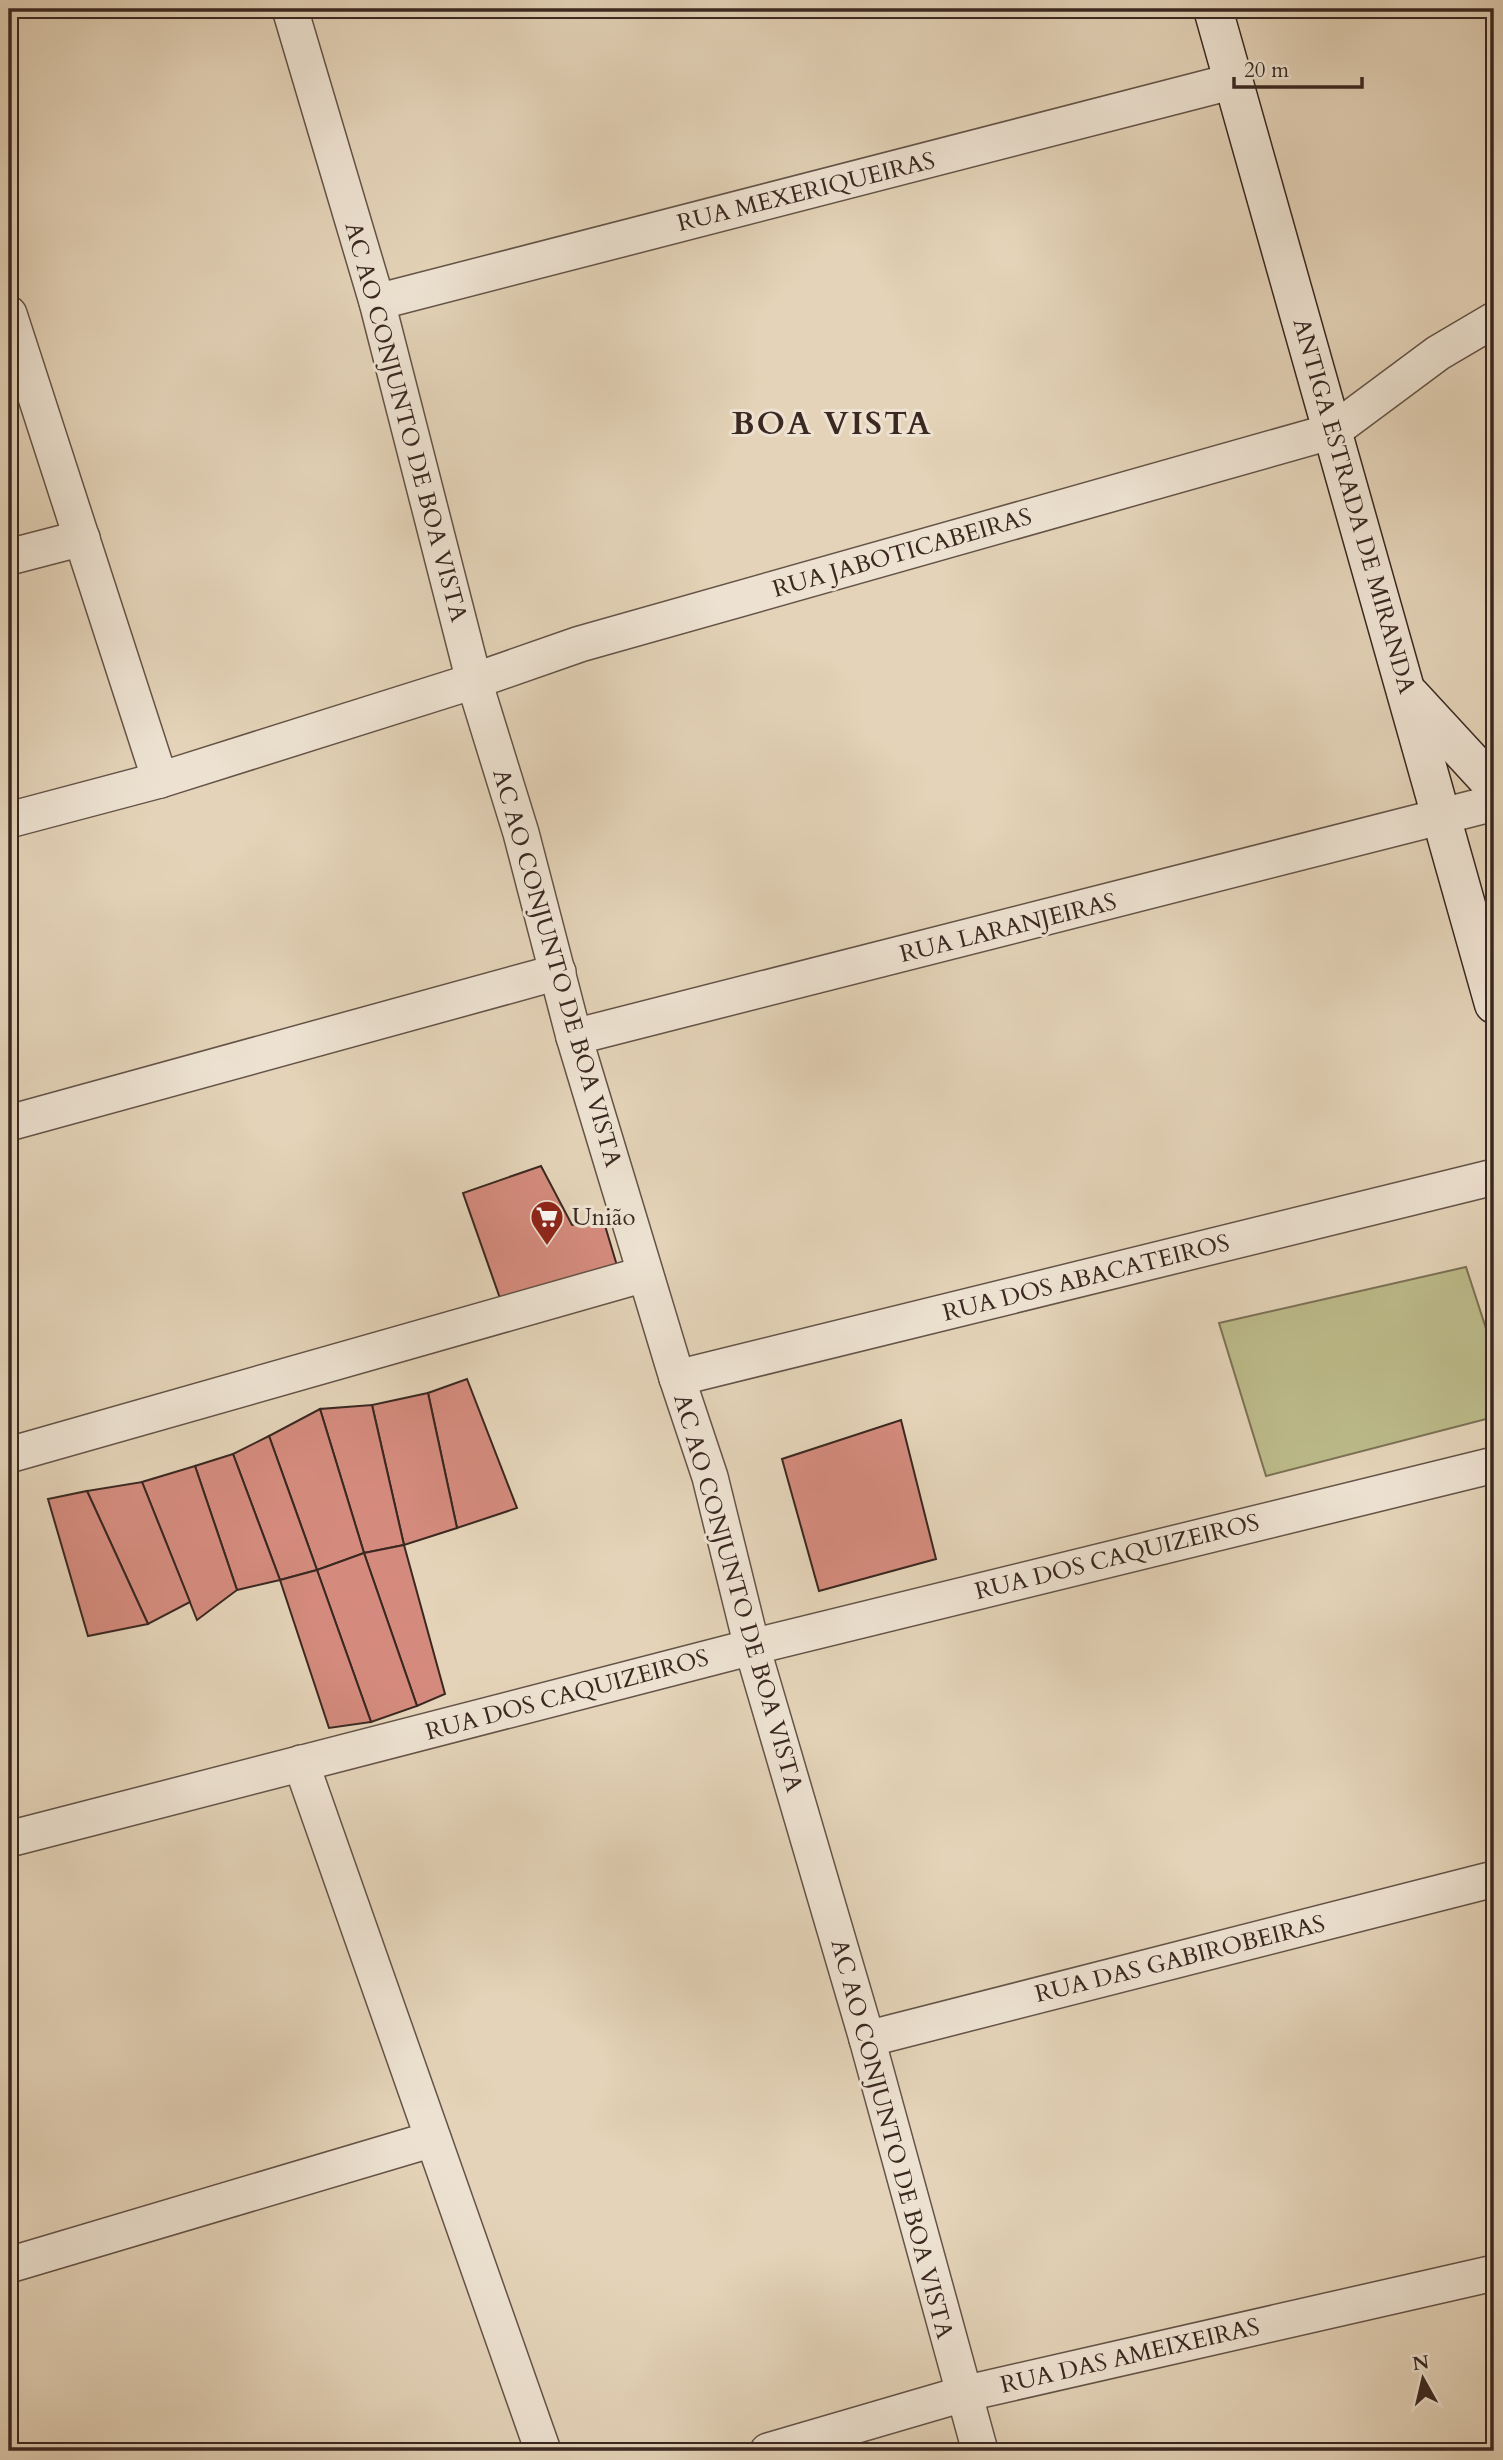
<svg xmlns="http://www.w3.org/2000/svg" width="1503" height="2460" font-family="Cardo,serif">
	<style>
		.green { fill: #bcba89; stroke: #7b7155; stroke-width: 2 }
		.building { fill: #d48b7d; stroke: #3a2821; stroke-width: 2 }
		.lines { fill: none; stroke-linecap: round; stroke-linejoin: round }
		.street-casing { stroke: #645347; stroke-width: 38 }
		.secondary-casing { stroke: #3a2821; stroke-width: 41 }
		.street { stroke: #ede2d1; stroke-width: 35 }
		.secondary { stroke: #ede2d1; stroke-width: 38 }
		.labels { text-anchor: middle; dominant-baseline: central; stroke-width: 6; stroke-linejoin: round; paint-order: stroke }
		.street-label { font-size: 24px; fill: #3a2821; stroke: #ede2d1 }
		.poi-label { font-size: 24px; fill: #3a2821; stroke: #ede2d1; text-anchor: start }
		.district-label { font-size: 32px; font-weight: bold; letter-spacing: 2px; fill: #3a2821; stroke: #ede2d1 }
	</style>
	<rect width="100%" height="100%" fill="#e4d3b8"/>
	<filter id="stains"><feTurbulence type="fractalNoise" baseFrequency=".00286" numOctaves="4"/><feColorMatrix values="0 0 0 0 .2 0 0 0 0 .09 0 0 0 0 .02 0 0 0 .5 -.17"/></filter>
	<radialGradient id="worn" r=".72"><stop offset=".6" stop-color="#630" stop-opacity="0"/><stop offset="1" stop-color="#630" stop-opacity=".3"/></radialGradient>
	<path class="green" d="M 1466,1267 L 1494,1353 L 1494,1417 L 1266,1476 L 1219,1323 Z"/>
	<g class="building">
		<path d="M 541,1166 L 572,1225 L 603,1219 L 618,1269 L 502,1304 L 463,1193 Z"/>
		<path d="M 467,1379 L 517,1508 L 457,1528 L 428,1393 Z"/>
		<path d="M 428,1393 L 457,1528 L 404,1545 L 372,1405 Z"/>
		<path d="M 372,1405 L 404,1545 L 364,1553 L 320,1409 Z"/>
		<path d="M 320,1409 L 364,1553 L 317,1570 L 269,1436 Z"/>
		<path d="M 901,1420 L 936,1559 L 819,1591 L 782,1459 Z"/>
		<path d="M 269,1436 L 317,1570 L 280,1580 L 233,1454 Z"/>
		<path d="M 233,1454 L 280,1580 L 237,1590 L 195,1466 Z"/>
		<path d="M 195,1466 L 237,1590 L 197,1620 L 142,1482 Z"/>
		<path d="M 142,1482 L 190,1602 L 148,1624 L 87,1491 Z"/>
		<path d="M 87,1491 L 148,1624 L 88,1636 L 48,1499 Z"/>
		<path d="M 404,1545 L 445,1694 L 417,1706 L 364,1553 Z"/>
		<path d="M 364,1553 L 417,1706 L 371,1722 L 317,1570 Z"/>
		<path d="M 317,1570 L 371,1722 L 329,1728 L 280,1580 Z"/>
	</g>
	<g class="lines">
		<defs>
			<g id="street">
				<path d="M 290,9 L 377,302 L 474,681 L 521,833 L 574,1037 L 677,1378 L 710,1477 L 752,1647 L 867,2039 L 980,2451"/>
				<path d="M 377,302 L 1234,81"/>
				<path d="M 9,314 L 160,780"/>
				<path d="M 9,557 L 82,538"/>
				<path d="M 9,820 L 160,780 L 474,681 L 580,644 L 1333,431 L 1438,353 L 1494,320"/>
				<path d="M 574,1037 L 1494,803"/>
				<path d="M 9,1123 L 558,972"/>
				<path d="M 677,1378 L 1494,1177"/>
				<path d="M 9,1455 L 645,1274"/>
				<path d="M 301,1763 L 543,2451"/>
				<path d="M 9,1839 L 752,1647 L 1494,1465"/>
				<path d="M 867,2039 L 1494,1879"/>
				<path d="M 9,2265 L 433,2139"/>
				<path d="M 768,2451 L 963,2394 L 1494,2273"/>
			</g>
			<g id="secondary">
				<path d="M 1213,9 L 1494,1004"/>
				<path d="M 1410,695 L 1494,786"/>
			</g>
		</defs>
		<use href="#street" class="street-casing"/>
		<use href="#secondary" class="secondary-casing"/>
		<use href="#street" class="street"/>
		<use href="#secondary" class="secondary"/>
	</g>
	<defs>
		<symbol id="supermarket-pin" viewBox="-11 -11 22 30"><path d="M0 17L-7.5 6A9.5 9.5 0 1 1 7.5 6Z" fill="#8f2418" stroke="#ede2d1"/><path d="M-6-5.5h2.5l.6 2H6L4.5 2H-2.5L-4.4-4H-6ZM-1.5 3.2a1.3 1.3 0 1 0 .1 0ZM3 3.2a1.3 1.3 0 1 0 .1 0Z" fill="#fff"/></symbol>
	</defs>
	<g fill-rule="evenodd">
		<use href="#supermarket-pin" x="528" y="1198" width="38" height="52"/>
	</g>
	<g class="labels">
		<g class="street-label">
			<text transform="translate(806 192) rotate(-14)">RUA MEXERIQUEIRAS</text>
			<text transform="translate(406 422) rotate(75)">AC AO CONJUNTO DE BOA VISTA</text>
			<text transform="translate(1354 506) rotate(74)">ANTIGA ESTRADA DE MIRANDA</text>
			<text transform="translate(902 553) rotate(-16)">RUA JABOTICABEIRAS</text>
			<text transform="translate(1008 928) rotate(-14)">RUA LARANJEIRAS</text>
			<text transform="translate(557 968) rotate(74)">AC AO CONJUNTO DE BOA VISTA</text>
			<text transform="translate(1086 1278) rotate(-14)">RUA DOS ABACATEIROS</text>
			<text transform="translate(1117 1557) rotate(-14)">RUA DOS CAQUIZEIROS</text>
			<text transform="translate(738 1593) rotate(74)">AC AO CONJUNTO DE BOA VISTA</text>
			<text transform="translate(567 1695) rotate(-15)">RUA DOS CAQUIZEIROS</text>
			<text transform="translate(1180 1959) rotate(-14)">RUA DAS GABIROBEIRAS</text>
			<text transform="translate(892 2139) rotate(75)">AC AO CONJUNTO DE BOA VISTA</text>
			<text transform="translate(1130 2356) rotate(-13)">RUA DAS AMEIXEIRAS</text>
		</g>
		<g class="poi-label">
			<text x="572" y="1217">União</text>
		</g>
		<g class="district-label">
			<text x="832" y="424">BOA VISTA</text>
		</g>
	</g>
	<rect width="1503" height="2460" fill="none" stroke="#e4d3b8" stroke-width="35"/>
	<rect x="10" y="10" width="1482" height="2439" fill="none" stroke="#3a2821" stroke-width="3.5"/>
	<rect x="18" y="18" width="1468" height="2425" fill="none" stroke="#3a2821" stroke-width="2"/>
	<g transform="translate(1423 2379) rotate(352)" stroke="#ede2d1" stroke-width="5" paint-order="stroke">
	<path d="M0-5L12 26L0 18L-12 26Z" fill="#3a2821"/>
	<text y="-10" font-size="19" font-weight="bold" text-anchor="middle" fill="#3a2821">N</text>
	</g>
	<path d="M1234 77v10h128v-10" fill="none" stroke="#3a2821" stroke-width="3.5"/>
	<text x="1244" y="77" font-size="21" fill="#3a2821" stroke="#ede2d1" stroke-width="5" paint-order="stroke">20 m</text>
	<rect width="100%" height="100%" filter="url(#stains)"/>
	<rect width="100%" height="100%" fill="url(#worn)"/>
</svg>
